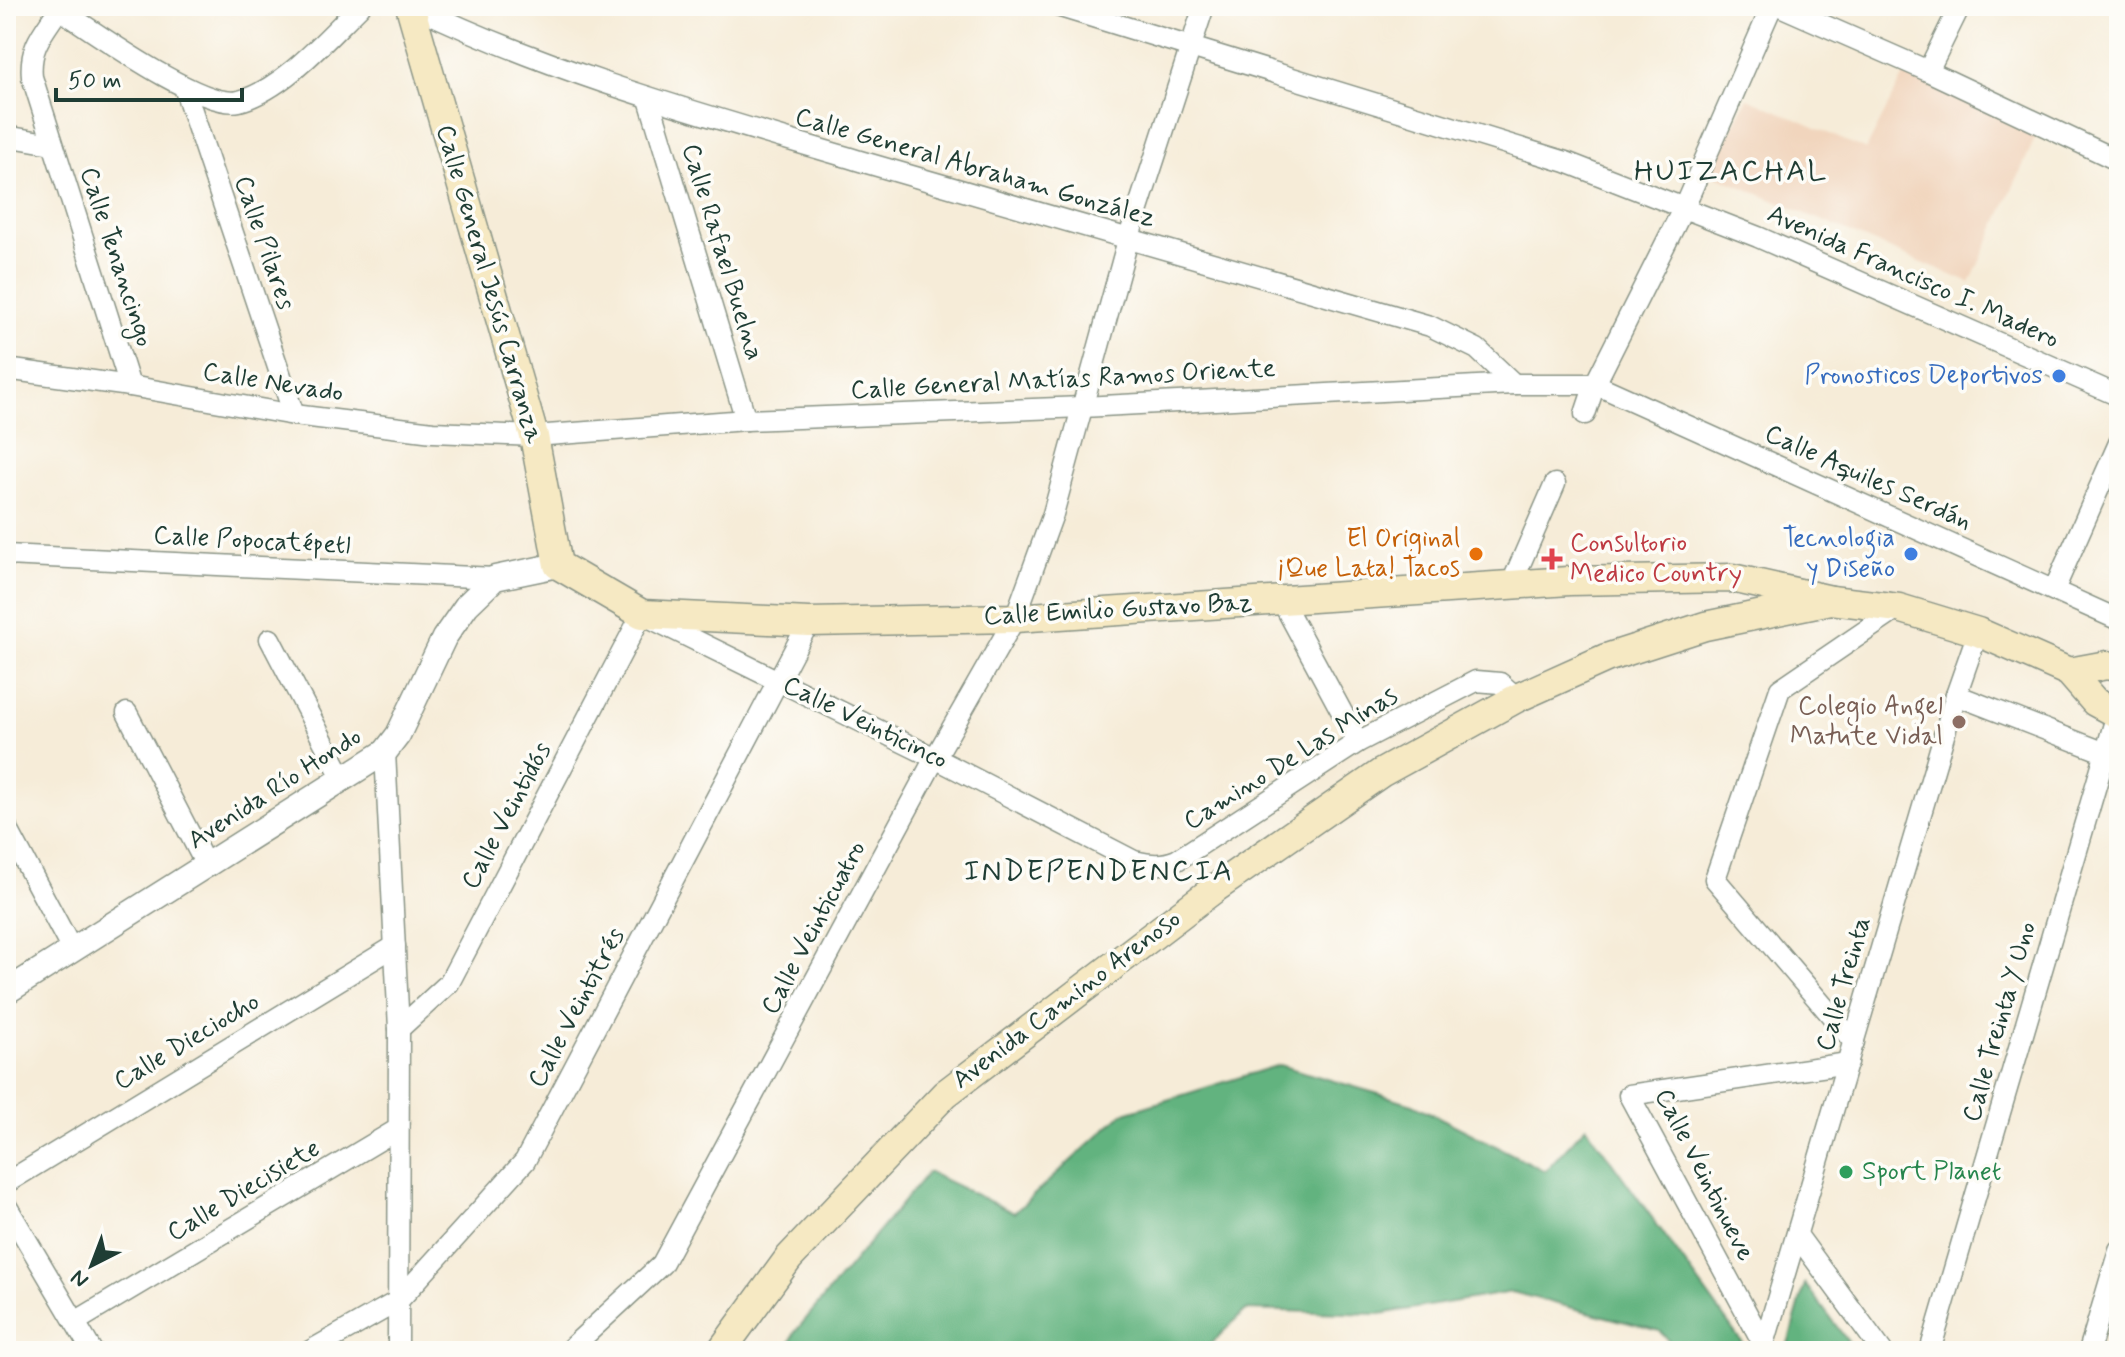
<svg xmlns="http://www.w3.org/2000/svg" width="2125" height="1357" font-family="Mynerve,sans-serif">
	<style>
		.built { fill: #f1d5bd }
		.forest { fill: #62b37f; stroke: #40785a; stroke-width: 2 }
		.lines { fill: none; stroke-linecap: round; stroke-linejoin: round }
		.minor-casing { stroke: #8a9486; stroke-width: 23 }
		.tertiary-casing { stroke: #8a9486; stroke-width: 27 }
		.secondary-casing { stroke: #8a9486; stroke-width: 31 }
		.minor { stroke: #fff; stroke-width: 20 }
		.tertiary { stroke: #fff; stroke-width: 24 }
		.secondary { stroke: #f6e9c3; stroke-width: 28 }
		.shop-dot { fill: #3f7fe0; stroke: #fdfcf7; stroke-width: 3 }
		.food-dot { fill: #e8710a; stroke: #fdfcf7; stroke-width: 3 }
		.health-dot { fill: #e0444e; stroke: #fdfcf7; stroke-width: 3 }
		.education-dot { fill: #8d6e63; stroke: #fdfcf7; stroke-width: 3 }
		.leisure-dot { fill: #2e9e5b; stroke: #fdfcf7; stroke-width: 3 }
		.labels { text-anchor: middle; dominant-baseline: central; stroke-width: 7; stroke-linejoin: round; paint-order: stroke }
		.street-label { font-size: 26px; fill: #1f3d34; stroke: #fdfcf7 }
		.shop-label { font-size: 26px; fill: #366cbe; stroke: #fdfcf7; text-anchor: end }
		.food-label { font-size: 26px; fill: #c56008; stroke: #fdfcf7; text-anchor: end }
		.health-label { font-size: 26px; fill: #be3a42; stroke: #fdfcf7; text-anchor: start }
		.education-label { font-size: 26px; fill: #785e54; stroke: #fdfcf7; text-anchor: end }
		.leisure-label { font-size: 26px; fill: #27864d; stroke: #fdfcf7; text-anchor: start }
		.quarter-label { font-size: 30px; letter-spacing: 2px; fill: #1f3d34; stroke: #fdfcf7 }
	</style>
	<rect width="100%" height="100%" fill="#fdfcf7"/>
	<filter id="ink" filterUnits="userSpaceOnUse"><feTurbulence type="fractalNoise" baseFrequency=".0125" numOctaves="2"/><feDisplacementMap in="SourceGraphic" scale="16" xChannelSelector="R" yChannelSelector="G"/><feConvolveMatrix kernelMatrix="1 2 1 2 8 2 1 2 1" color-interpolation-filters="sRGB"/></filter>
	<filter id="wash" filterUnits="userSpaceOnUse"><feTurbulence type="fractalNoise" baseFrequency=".006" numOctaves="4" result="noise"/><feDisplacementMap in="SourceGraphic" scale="32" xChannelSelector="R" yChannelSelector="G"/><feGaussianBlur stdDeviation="1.8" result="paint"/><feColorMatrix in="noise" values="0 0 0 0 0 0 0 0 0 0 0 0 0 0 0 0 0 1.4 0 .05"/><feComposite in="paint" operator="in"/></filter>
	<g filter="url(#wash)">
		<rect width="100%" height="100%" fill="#f6ecd8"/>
		<path class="built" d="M 1906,71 L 2038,132 L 1970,283 L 1709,173 L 1748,98 L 1866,150 Z"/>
		<g class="forest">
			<path d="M 1279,1065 L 1413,1104 L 1545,1171 L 1586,1126 L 1748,1351 L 1677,1351 L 1660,1331 L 1512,1292 L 1380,1314 L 1246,1310 L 1203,1351 L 786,1351 L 795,1332 L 928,1172 L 1014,1213 L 1122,1114 Z"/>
			<path d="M 1805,1284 L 1855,1351 L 1786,1351 Z"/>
		</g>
	</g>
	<g filter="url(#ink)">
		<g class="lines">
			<defs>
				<g id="minor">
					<path d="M 55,6 C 91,29 201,110 239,101 C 283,90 328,37 360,6"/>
					<path d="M 414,6 C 557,75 709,116 860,161 C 1050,217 1240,272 1430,326 L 1477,349 L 1514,384"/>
					<path d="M 1057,6 L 1566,162 L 1758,237 L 2119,396"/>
					<path d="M 1780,6 L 1928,71 L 2119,161"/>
					<path d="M 59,9 C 43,33 29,47 32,77 L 130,386"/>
					<path d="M 1928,71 L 1960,6"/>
					<path d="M 184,87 L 294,415"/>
					<path d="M 649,99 L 746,420"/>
					<path d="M 6,136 L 52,144"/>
					<path d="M 6,369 L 130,386 L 294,415 L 433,432 L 534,436 L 746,420 L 1083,407 L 1514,384 L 1595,384 L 2119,620"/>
					<path d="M 1585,414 L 1595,384 L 1684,207 L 1772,6"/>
					<path d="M 6,555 L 495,578"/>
					<path d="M 1511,585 L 1555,484"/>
					<path d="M 2054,590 L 2119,443"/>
					<path d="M 1282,601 L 1358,742"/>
					<path d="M 270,639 L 343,779"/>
					<path d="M 1956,695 L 2116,757"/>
					<path d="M 127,713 L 207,867"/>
					<path d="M 385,752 L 399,1029 L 398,1351"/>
					<path d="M 6,826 L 72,950"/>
					<path d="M 399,1029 L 449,983 L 642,614 L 935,758 L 1134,861 C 1151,865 1162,866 1177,860 L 1358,742 L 1476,681 L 1500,683 L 1517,698"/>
					<path d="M 1854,1042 L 1715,879 L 1780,689 L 1899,608"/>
					<path d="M 6,1183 L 395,946"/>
					<path d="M 6,1205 L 92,1351"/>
					<path d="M 1797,1235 L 1882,1351"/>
					<path d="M 75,1322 L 398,1129"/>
					<path d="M 1764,1345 L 1629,1095 L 1848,1063"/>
					<path d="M 310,1351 L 398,1301 L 525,1161 L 809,622"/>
					<path d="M 568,1351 L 662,1264 L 935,758 L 1015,618 L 1053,514 L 1128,240 L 1204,6"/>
					<path d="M 1762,1351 L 1956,695 L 1978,632"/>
					<path d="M 1930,1351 L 2119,707"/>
					<path d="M 2089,1351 L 2119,1250"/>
				</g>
				<path id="tertiary" d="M 6,992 L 385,752 L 398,735 L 444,638 L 467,605 L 495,578 L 558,565"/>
				<g id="secondary">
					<path d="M 410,6 L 534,436 L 558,565 L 642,614 L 809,622 L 1015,618 L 1569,581 L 1732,578 L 1831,600"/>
					<path d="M 2069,672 L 2107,665 L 2119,668"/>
					<path d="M 721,1351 L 789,1258 L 945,1094 L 1214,889 L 1381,773 L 1517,698 L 1606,658 L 1705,626 L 1831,600 L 1899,608 L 1978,632 L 2069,672 L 2095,702 L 2119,715"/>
				</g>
			</defs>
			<use href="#minor" class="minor-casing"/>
			<use href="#tertiary" class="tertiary-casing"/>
			<use href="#secondary" class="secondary-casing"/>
			<use href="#minor" class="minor"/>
			<use href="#tertiary" class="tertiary"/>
			<use href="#secondary" class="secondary"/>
		</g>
	</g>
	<g class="shop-dot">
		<circle cx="2059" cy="376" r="8"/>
		<circle cx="1911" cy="554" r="8"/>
	</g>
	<circle class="food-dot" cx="1476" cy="554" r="8"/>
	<path class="health-dot" d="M1548 547h8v8h8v8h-8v8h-8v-8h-8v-8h8z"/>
	<circle class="education-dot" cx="1959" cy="722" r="8"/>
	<circle class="leisure-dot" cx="1846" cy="1172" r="8"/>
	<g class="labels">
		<g class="street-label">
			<text transform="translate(975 168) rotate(16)">Calle General Abraham González</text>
			<text transform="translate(264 243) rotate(71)">Calle Pilares</text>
			<text transform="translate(722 252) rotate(73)">Calle Rafael Buelna</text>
			<text transform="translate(116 257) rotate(72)">Calle Tenancingo</text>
			<text transform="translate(1913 277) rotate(24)">Avenida Francisco I. Madero</text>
			<text transform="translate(489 284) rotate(74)">Calle General Jesús Carranza</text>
			<text transform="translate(1063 380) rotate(-3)">Calle General Matías Ramos Oriente</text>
			<text transform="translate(273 383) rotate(9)">Calle Nevado</text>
			<text transform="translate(1868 478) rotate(24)">Calle Aquiles Serdán</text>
			<text transform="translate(252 541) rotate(3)">Calle Popocatépetl</text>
			<text transform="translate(1118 610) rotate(-3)">Calle Emilio Gustavo Baz</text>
			<text transform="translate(865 723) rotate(26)">Calle Veinticinco</text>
			<text transform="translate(1291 759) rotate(-32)">Camino De Las Minas</text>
			<text transform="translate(275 789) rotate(-33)">Avenida Río Hondo</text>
			<text transform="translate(507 816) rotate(-62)">Calle Veintidós</text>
			<text transform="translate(814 928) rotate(-62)">Calle Veinticuatro</text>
			<text transform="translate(1844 984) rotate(-74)">Calle Treinta</text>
			<text transform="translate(1067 1000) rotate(-37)">Avenida Camino Arenoso</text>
			<text transform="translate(577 1008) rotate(-62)">Calle Veintitrés</text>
			<text transform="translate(2000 1022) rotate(-74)">Calle Treinta Y Uno</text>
			<text transform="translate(187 1042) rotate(-31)">Calle Dieciocho</text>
			<text transform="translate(1704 1175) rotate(63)">Calle Veintinueve</text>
			<text transform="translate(244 1191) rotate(-31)">Calle Diecisiete</text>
		</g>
		<g class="shop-label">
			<text x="2043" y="376">Pronosticos Deportivos</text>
			<text x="1895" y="539">Tecnologia<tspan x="1895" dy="30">y Diseño</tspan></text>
		</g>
		<g class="food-label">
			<text x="1460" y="539">El Original<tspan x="1460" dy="30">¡Que Lata! Tacos</tspan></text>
		</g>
		<g class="health-label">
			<text x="1570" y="544">Consultorio<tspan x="1570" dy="30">Medico Country</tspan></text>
		</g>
		<g class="education-label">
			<text x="1943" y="707">Colegio Angel<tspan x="1943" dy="30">Matute Vidal</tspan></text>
		</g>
		<g class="leisure-label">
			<text x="1862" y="1172">Sport Planet</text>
		</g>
		<g class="quarter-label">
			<text x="1731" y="171">HUIZACHAL</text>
			<text x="1099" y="871">INDEPENDENCIA</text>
		</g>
	</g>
	<rect width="2125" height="1357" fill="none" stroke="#fdfcf7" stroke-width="32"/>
	<g transform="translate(92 1265) rotate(222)" stroke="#fdfcf7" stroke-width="6" paint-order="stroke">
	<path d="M0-6L14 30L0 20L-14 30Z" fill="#1f3d34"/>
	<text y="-12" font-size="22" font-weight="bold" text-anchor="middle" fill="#1f3d34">N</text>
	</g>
	<path d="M56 88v12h186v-12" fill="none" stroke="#1f3d34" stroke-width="4"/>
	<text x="68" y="88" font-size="24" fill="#1f3d34" stroke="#fdfcf7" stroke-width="6" paint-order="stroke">50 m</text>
</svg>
